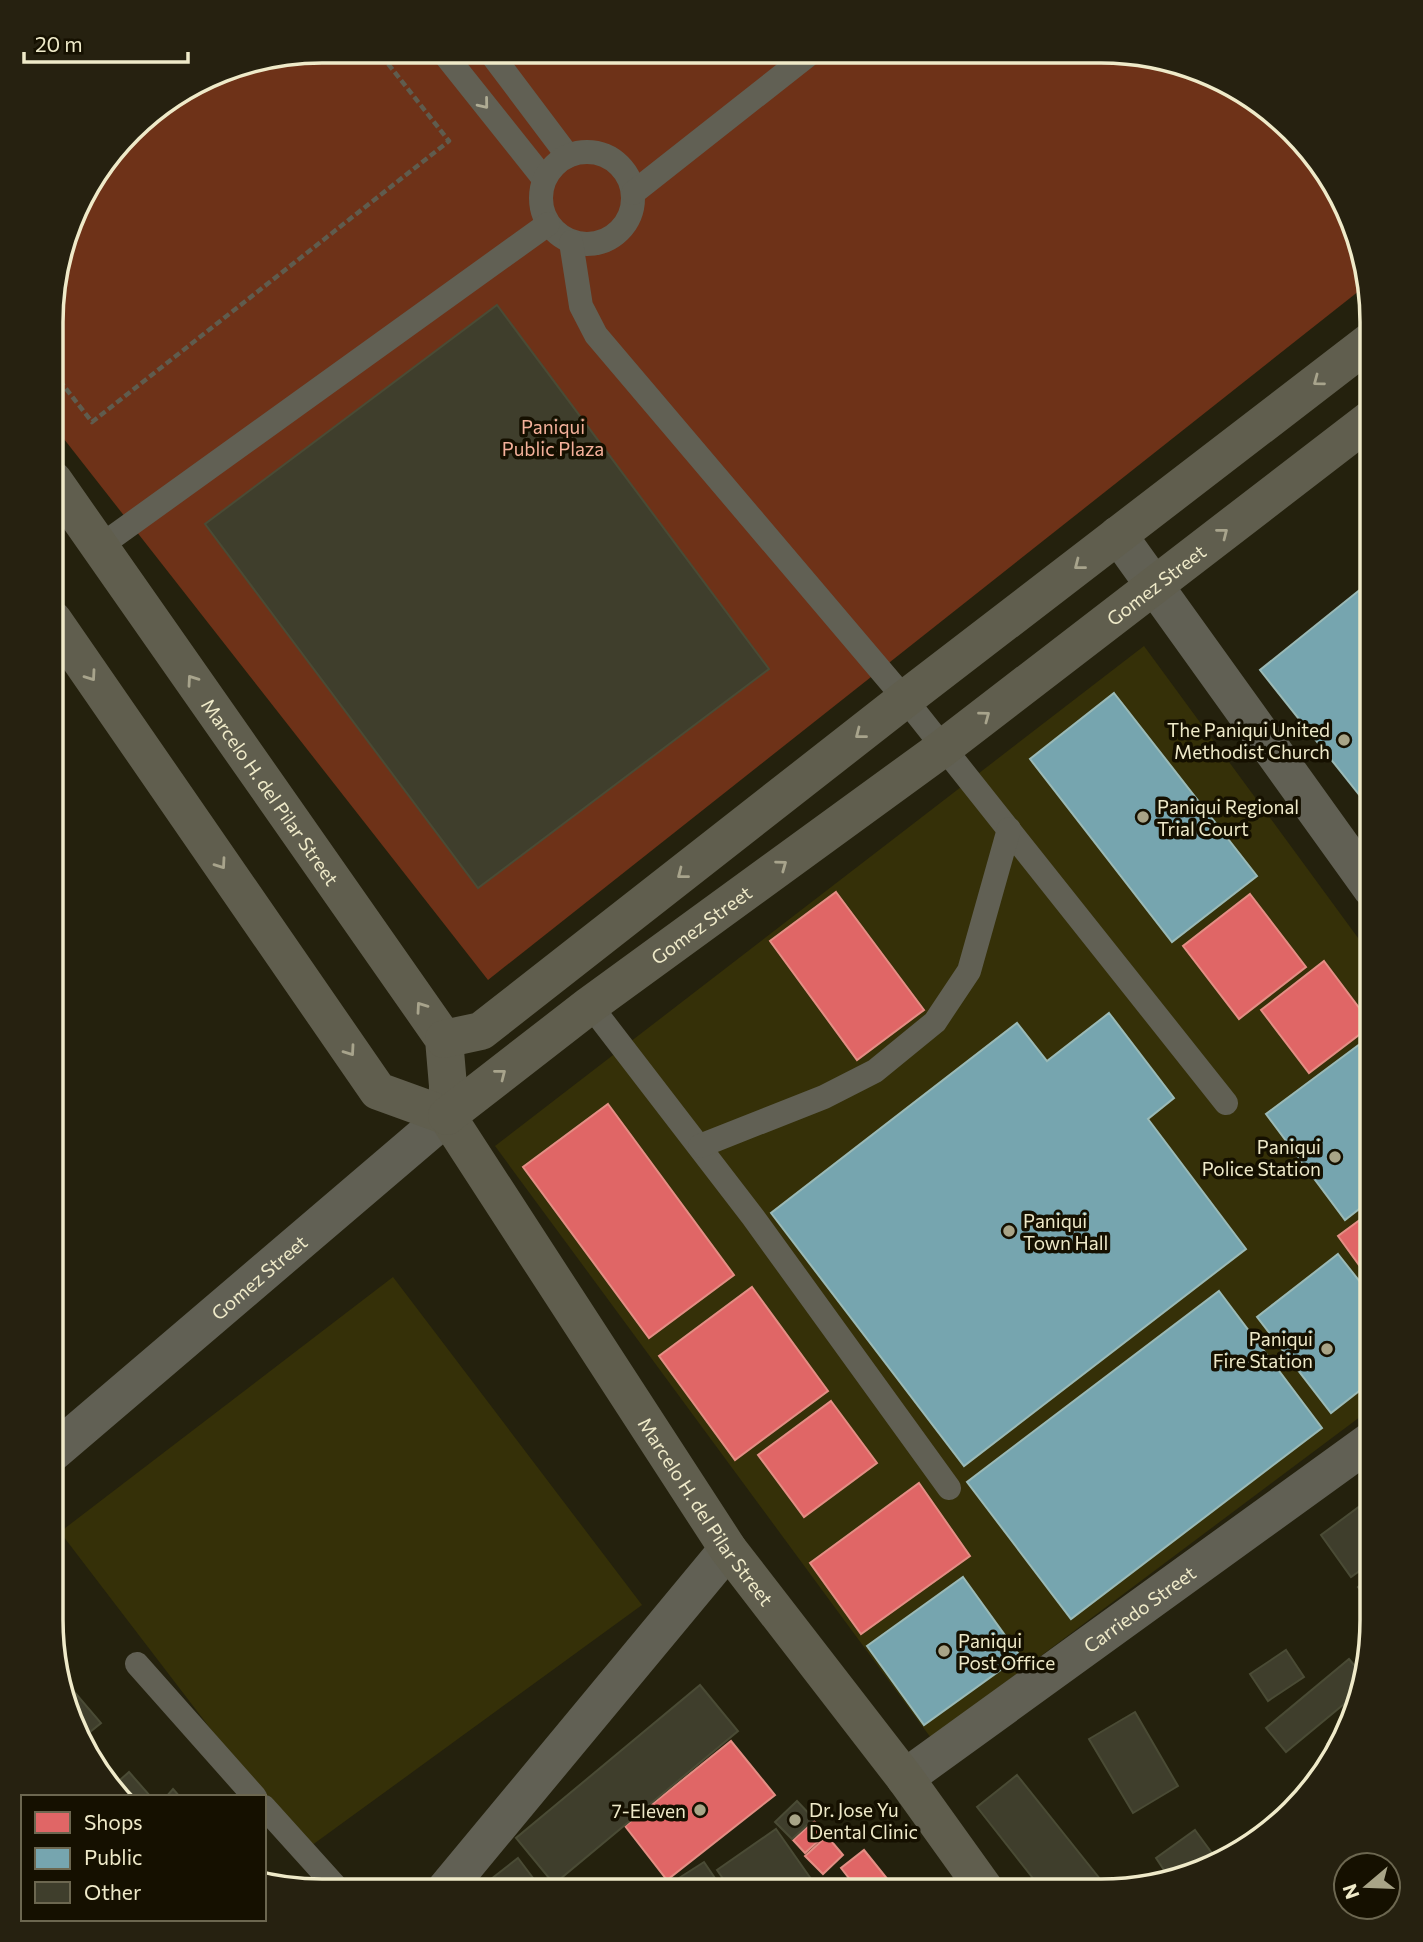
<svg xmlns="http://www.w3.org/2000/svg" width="1423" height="1942" font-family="Commissioner,sans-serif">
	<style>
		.built { fill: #353008 }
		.green { fill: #6e3218 }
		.shops { fill: #e06666; stroke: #e48e84; stroke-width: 2 }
		.public { fill: #76a5af; stroke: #9abab7; stroke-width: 2 }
		.building { fill: #3f3e2c; stroke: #4a4b35; stroke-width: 2 }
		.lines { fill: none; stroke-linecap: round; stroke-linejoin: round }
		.path { stroke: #5f5c4e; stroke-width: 4.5; stroke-dasharray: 7 3.5; stroke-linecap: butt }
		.lane { stroke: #616054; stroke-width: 24 }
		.street { stroke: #616054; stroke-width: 38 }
		.primary { stroke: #605e4e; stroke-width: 38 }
		.oneway { stroke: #afac94 }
		.oneway2 { stroke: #a8a48c }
		.poi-dot { fill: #a8a487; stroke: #151000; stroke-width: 2.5 }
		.labels { text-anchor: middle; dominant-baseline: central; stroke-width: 7; stroke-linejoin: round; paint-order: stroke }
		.park-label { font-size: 19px; fill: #f5b19a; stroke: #151000 }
		.street-label { font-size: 19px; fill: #efeac9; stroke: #151000 }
		.poi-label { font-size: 19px; fill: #efeac9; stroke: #151000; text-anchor: end }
		.rim { fill: none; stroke: #efeac9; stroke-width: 3.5 }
	</style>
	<rect width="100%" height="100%" fill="#24210d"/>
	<g class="built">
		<path d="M 1144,646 L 1372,957 L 1372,1408 L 931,1738 L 495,1146 Z"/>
		<path d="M 393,1277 L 642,1605 L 304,1851 L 60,1532 Z"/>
	</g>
	<path class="green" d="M 322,51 L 1136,53 L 1252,97 L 1305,144 L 1344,202 L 1364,287 L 488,980 L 53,425 L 53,287 L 87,187 L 144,118 L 235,65 Z"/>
	<g class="shops">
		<path d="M 836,892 L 924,1010 L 857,1060 L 770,941 Z"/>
		<path d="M 1250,894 L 1306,967 L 1239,1019 L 1183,946 Z"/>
		<path d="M 1324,961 L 1372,1025 L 1309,1073 L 1261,1010 Z"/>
		<path d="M 608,1104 L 734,1275 L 649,1338 L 523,1167 Z"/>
		<path d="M 1372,1211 L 1372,1283 L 1338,1236 Z"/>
		<path d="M 752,1287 L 828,1391 L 735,1460 L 659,1356 Z"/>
		<path d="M 831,1401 L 877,1463 L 804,1517 L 758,1455 Z"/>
		<path d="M 919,1483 L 970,1556 L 861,1634 L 810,1563 Z"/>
		<path d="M 731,1741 L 775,1795 L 667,1880 L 625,1826 Z"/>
		<path d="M 814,1821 L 826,1834 L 805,1853 L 793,1840 Z"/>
		<path d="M 827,1836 L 843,1855 L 823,1874 L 805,1856 Z"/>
		<path d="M 864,1850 L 897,1891 L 859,1891 L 841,1868 Z"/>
	</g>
	<g class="public">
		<path d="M 1372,580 L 1372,811 L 1260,670 Z"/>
		<path d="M 1114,693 L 1257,876 L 1172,942 L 1030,759 Z"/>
		<path d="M 1109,1013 L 1174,1098 L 1148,1119 L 1246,1249 L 964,1466 L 771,1213 L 1017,1023 L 1047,1061 Z"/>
		<path d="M 1372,1035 L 1372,1199 L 1345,1220 L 1266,1114 Z"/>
		<path d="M 1338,1254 L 1372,1297 L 1372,1381 L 1331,1413 L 1257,1317 Z"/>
		<path d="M 1219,1291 L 1322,1428 L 1071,1619 L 967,1482 Z"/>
		<path d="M 963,1577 L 1020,1656 L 924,1725 L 867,1646 Z"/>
	</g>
	<g class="building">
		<path d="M 497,305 L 769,669 L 478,888 L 205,524 Z"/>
		<path d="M 1372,1497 L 1372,1562 L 1351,1577 L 1321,1535 Z"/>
		<path d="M 1372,1575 L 1372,1604 L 1358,1587 Z"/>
		<path d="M 1286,1650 L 1304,1677 L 1268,1701 L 1250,1674 Z"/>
		<path d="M 1349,1659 L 1364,1677 L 1361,1690 L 1286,1752 L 1266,1728 Z"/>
		<path d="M 65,1681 L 101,1723 L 79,1741 L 79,1740 Z"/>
		<path d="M 700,1685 L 738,1731 L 554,1884 L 516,1838 Z"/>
		<path d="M 1135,1712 L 1178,1786 L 1133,1813 L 1089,1739 Z"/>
		<path d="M 1348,1727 L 1335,1754 L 1327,1744 Z"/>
		<path d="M 129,1772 L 151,1797 L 117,1797 L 111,1788 Z"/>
		<path d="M 1017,1775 L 1108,1889 L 1043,1891 L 977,1807 Z"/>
		<path d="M 173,1789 L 180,1797 L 166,1797 Z"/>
		<path d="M 797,1801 L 814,1819 L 792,1839 L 775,1822 Z"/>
		<path d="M 776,1829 L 816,1886 L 810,1890 L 731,1890 L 717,1870 Z"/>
		<path d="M 1195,1830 L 1217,1860 L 1208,1866 L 1168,1876 L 1156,1858 Z"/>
		<path d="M 518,1858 L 542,1890 L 477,1890 Z"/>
		<path d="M 704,1862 L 723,1890 L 667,1890 L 665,1887 Z"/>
		<path d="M 653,1880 L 659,1890 L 636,1890 Z"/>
	</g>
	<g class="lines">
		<path class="path" d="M 53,372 L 92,422 L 449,141 L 378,51"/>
		<g class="lane">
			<path d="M 442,51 L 544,179"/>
			<path d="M 489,51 L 568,156"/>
			<circle cx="587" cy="198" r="46"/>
			<path d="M 633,193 L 812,52"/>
			<path d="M 571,242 L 581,306 L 596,335 L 905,699 L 1226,1103"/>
			<path d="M 99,547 L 548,224"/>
			<path d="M 590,1005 L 753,1217 L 949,1488"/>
			<path d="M 700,1146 L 824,1097 L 875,1071 L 935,1022 L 969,971 L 1009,829"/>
			<path d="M 137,1664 L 255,1797"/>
			<path d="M 264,1807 L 338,1889"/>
		</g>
		<g class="street">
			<path d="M 1118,535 L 1372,889"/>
			<path id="s1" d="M 51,1454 L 447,1116"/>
			<path id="s2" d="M 905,1778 L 1372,1440"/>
			<path d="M 446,1889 L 728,1549"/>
		</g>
		<g class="primary">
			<path id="s3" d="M 53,480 L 444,1039 L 448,1086 L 447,1116 L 728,1549 L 905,1778 L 986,1891"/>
			<path d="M 53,620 L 378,1091 L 447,1116"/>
			<path d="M 444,1039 L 481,1031 L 905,699 L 1372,340"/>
			<path id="s4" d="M 447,1116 L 590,1005 L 943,748 L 1372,418"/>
		</g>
	</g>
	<defs><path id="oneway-chevron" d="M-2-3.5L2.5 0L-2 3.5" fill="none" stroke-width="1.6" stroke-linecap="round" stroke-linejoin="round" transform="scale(1.75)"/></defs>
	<use class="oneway" href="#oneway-chevron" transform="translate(484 104) rotate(51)"/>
	<g class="oneway2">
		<use href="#oneway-chevron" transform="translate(1318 381) rotate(143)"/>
		<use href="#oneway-chevron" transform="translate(1223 533) rotate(-38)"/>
		<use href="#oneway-chevron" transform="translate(1079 565) rotate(142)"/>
		<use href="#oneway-chevron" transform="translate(91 676) rotate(55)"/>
		<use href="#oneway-chevron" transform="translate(192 680) rotate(-125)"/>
		<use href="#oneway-chevron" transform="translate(985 716) rotate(-37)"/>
		<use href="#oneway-chevron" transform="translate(860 734) rotate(142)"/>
		<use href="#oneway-chevron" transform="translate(221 864) rotate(55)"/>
		<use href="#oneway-chevron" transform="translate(782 865) rotate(-36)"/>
		<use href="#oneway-chevron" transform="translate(682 874) rotate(142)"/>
		<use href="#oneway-chevron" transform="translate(421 1007) rotate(-125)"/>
		<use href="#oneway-chevron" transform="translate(350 1051) rotate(55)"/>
		<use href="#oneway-chevron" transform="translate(501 1074) rotate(-38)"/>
	</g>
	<g class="poi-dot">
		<circle cx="1344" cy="740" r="7"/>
		<circle cx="1143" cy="817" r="7"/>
		<circle cx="1335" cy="1157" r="7"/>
		<circle cx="1009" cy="1231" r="7"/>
		<circle cx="1327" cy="1349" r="7"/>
		<circle cx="944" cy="1651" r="7"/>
		<circle cx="700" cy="1810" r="7"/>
		<circle cx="795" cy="1820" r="7"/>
	</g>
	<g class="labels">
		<g class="park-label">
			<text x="553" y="426">Paniqui<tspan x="553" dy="22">Public Plaza</tspan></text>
		</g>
		<g class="street-label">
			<text stroke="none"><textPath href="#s4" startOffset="886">Gomez Street</textPath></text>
			<text stroke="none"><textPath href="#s3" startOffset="380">Marcelo H. del Pilar Street</textPath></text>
			<text stroke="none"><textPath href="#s4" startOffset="318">Gomez Street</textPath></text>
			<text stroke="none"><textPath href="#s1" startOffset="273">Gomez Street</textPath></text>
			<text stroke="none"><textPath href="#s3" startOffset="1232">Marcelo H. del Pilar Street</textPath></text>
			<text stroke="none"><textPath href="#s2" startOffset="289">Carriedo Street</textPath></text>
		</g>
		<g class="poi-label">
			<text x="1330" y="729">The Paniqui United<tspan x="1330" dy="22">Methodist Church</tspan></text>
			<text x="1157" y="806" text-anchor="start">Paniqui Regional<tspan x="1157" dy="22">Trial Court</tspan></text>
			<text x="1321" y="1146">Paniqui<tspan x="1321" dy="22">Police Station</tspan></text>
			<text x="1023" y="1220" text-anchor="start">Paniqui<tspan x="1023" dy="22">Town Hall</tspan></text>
			<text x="1313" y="1338">Paniqui<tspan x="1313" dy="22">Fire Station</tspan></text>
			<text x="958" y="1640" text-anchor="start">Paniqui<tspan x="958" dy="22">Post Office</tspan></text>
			<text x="809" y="1809" text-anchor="start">Dr. Jose Yu<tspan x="809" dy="22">Dental Clinic</tspan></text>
			<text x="686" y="1810">7-Eleven</text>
		</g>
	</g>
	<path d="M0 0H1423V1942H0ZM322 63H1101A259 259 0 0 1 1360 322V1620A259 259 0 0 1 1101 1879H322A259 259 0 0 1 63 1620V322A259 259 0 0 1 322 63Z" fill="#262110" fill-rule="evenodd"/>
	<path class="rim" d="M322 63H1101A259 259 0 0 1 1360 322V1620A259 259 0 0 1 1101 1879H322A259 259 0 0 1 63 1620V322A259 259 0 0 1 322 63Z"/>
	<rect x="21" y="1795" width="245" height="126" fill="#151000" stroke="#6c6750" stroke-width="2"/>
	<rect x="35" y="1812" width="35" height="21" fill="#e06666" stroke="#6c6750" stroke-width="2"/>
	<text x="84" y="1830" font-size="21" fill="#efeac9">Shops</text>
	<rect x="35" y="1848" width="35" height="21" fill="#76a5af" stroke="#6c6750" stroke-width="2"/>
	<text x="84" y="1865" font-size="21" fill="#efeac9">Public</text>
	<rect x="35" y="1882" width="35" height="21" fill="#3f3e2c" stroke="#6c6750" stroke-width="2"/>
	<text x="84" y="1900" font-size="21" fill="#efeac9">Other</text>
	<g transform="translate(1367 1886) rotate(251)"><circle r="33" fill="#151000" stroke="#6c6750" stroke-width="2"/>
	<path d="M0-5L12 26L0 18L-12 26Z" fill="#a8a487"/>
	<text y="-10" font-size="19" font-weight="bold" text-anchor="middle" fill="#efeac9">N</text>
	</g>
	<path d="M24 52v10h164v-10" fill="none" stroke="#efeac9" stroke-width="3.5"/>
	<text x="35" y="52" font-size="21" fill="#efeac9" stroke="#151000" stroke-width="5" paint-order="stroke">20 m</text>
</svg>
